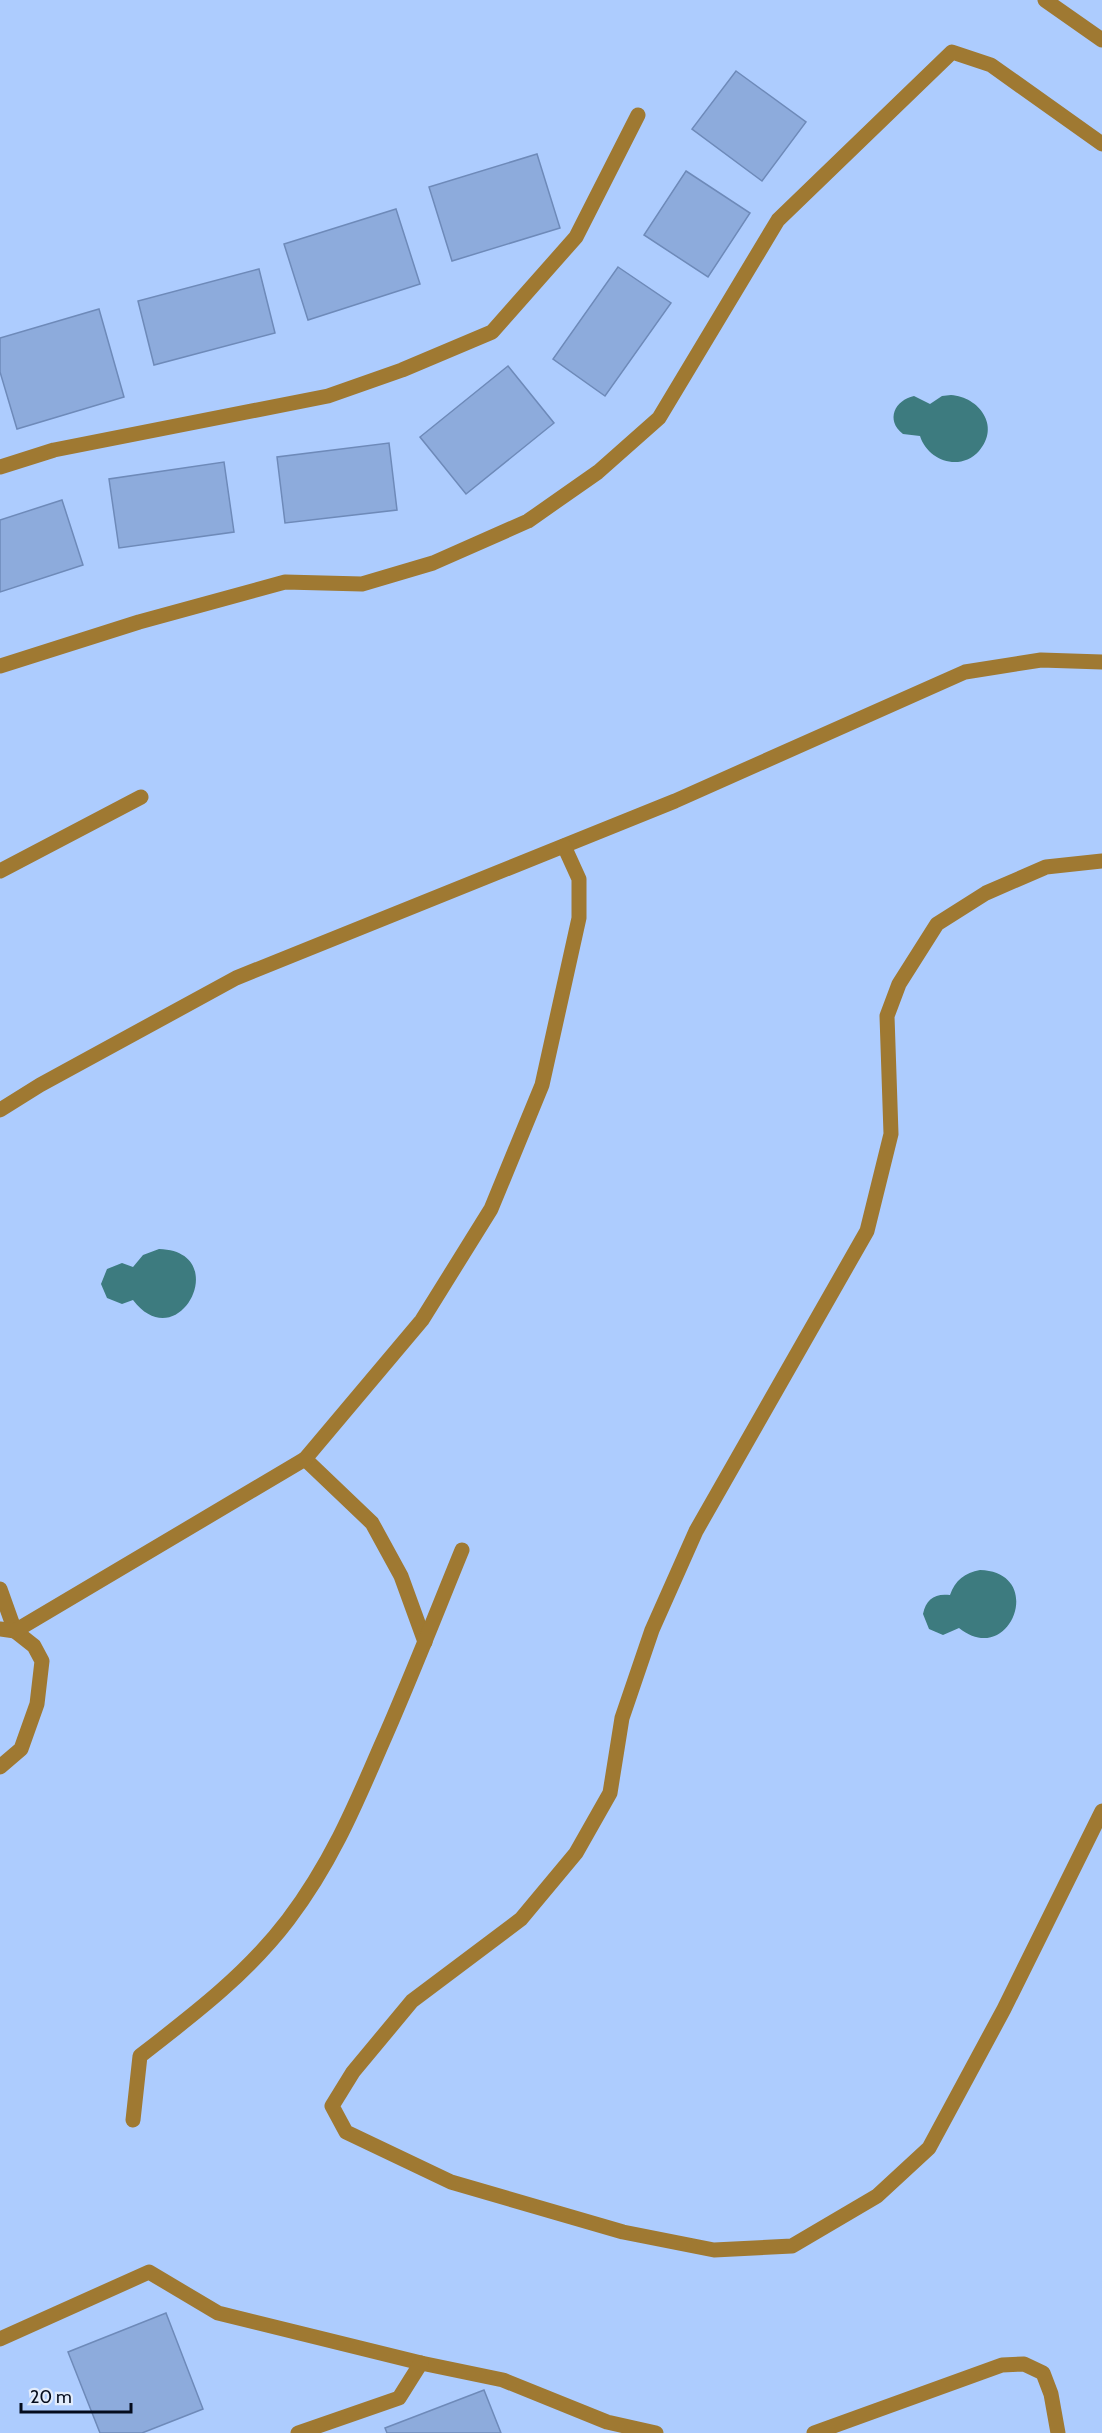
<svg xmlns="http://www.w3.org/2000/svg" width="1102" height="2433" font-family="Cabin,sans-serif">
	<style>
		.water { fill: #3d7b7f }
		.building { fill: #8dabdc; stroke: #6e8ab9; stroke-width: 1.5 }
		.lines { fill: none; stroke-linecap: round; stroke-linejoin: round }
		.minor { stroke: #9f7932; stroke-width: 15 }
	</style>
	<rect width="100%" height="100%" fill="#adccfe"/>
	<g class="water">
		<path d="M 951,395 C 979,397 1001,426 979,451 C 960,472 928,461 920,436 L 903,434 C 885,420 895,400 914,396 L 930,404 L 942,396 Z"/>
		<path d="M 159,1249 C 234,1251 179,1360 133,1300 L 122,1304 L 107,1298 L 101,1284 L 107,1269 L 122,1263 L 133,1267 L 143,1255 Z"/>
		<path d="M 980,1570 C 1047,1572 1010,1669 959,1628 L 943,1635 L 929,1629 L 923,1614 C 926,1599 935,1593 950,1595 C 955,1580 965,1573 980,1570 Z"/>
	</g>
	<g class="building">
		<path d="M 736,71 L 806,122 L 762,181 L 692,129 Z"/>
		<path d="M 537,154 L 560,228 L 452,261 L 429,187 Z"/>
		<path d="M 686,171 L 750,213 L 708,277 L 644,235 Z"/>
		<path d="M 396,209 L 420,284 L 308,320 L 284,244 Z"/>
		<path d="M 618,267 L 671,303 L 605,396 L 553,359 Z"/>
		<path d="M 259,269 L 275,333 L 154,365 L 138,301 Z"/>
		<path d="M 99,309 L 124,397 L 17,429 L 0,372 L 0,338 Z"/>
		<path d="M 508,366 L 554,423 L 466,494 L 420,437 Z"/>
		<path d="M 389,443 L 397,510 L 285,523 L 277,457 Z"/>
		<path d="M 224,462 L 234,532 L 119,548 L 109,479 Z"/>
		<path d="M 62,500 L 83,565 L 0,592 L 0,520 Z"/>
		<path d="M 166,2313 L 203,2409 L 142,2433 L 100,2433 L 68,2352 Z"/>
		<path d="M 484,2390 L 501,2433 L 387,2433 L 385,2428 Z"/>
	</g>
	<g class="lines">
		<g class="minor">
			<path d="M 1045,0 L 1102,40"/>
			<path d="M 0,467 L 54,450 L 328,396 L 402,370 L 492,332 L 576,237 L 638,115"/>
			<path d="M 0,666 L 139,622 L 285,582 L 362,584 L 433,563 L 528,521 L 598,472 L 659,418 L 778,220 L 952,52 L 991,65 L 1102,144"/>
			<path d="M 1102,861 L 1046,867 L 986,893 L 937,924 L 899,984 L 887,1016 L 891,1134 L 867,1231 L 696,1531 L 652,1630 L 622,1718 L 610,1793 L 576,1853 L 521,1919 L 412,2001 L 353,2072 L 332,2106 L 346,2132 L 451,2182 L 623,2232 L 714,2250 L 792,2246 L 877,2196 L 929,2148 L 1004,2009 L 1102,1811"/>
			<path d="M 0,871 L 141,797"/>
			<path d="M 0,1110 L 40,1085 L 236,978 L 675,801 L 965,672 L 1041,660 L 1102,662"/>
			<path d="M 305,1459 L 372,1523 L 401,1576 L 425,1642"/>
			<path d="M 0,1589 L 15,1631 L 34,1646 L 42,1661 L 37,1704 L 21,1749 L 0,1767"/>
			<path d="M 0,1629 L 15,1631 L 305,1459 L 422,1320 L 491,1209 L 542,1085 L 579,918 L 579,879 L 564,846"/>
			<path d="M 133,2120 L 140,2056 C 193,2015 247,1974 288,1920 C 329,1866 353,1811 380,1748 C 409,1683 435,1616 462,1550"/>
			<path d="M 0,2339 L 149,2272 L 218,2313 L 421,2363 L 503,2380 L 607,2422 L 656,2433"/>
			<path d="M 298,2433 L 399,2398 L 421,2363"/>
			<path d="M 814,2433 L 1002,2365 L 1024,2364 L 1043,2373 L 1051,2394 L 1058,2433"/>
		</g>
	</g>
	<path d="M21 2403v9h110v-9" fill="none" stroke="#040c1d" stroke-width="3"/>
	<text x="30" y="2403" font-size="18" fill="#040c1d" stroke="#e2ecfb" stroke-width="4.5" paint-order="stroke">20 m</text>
</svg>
